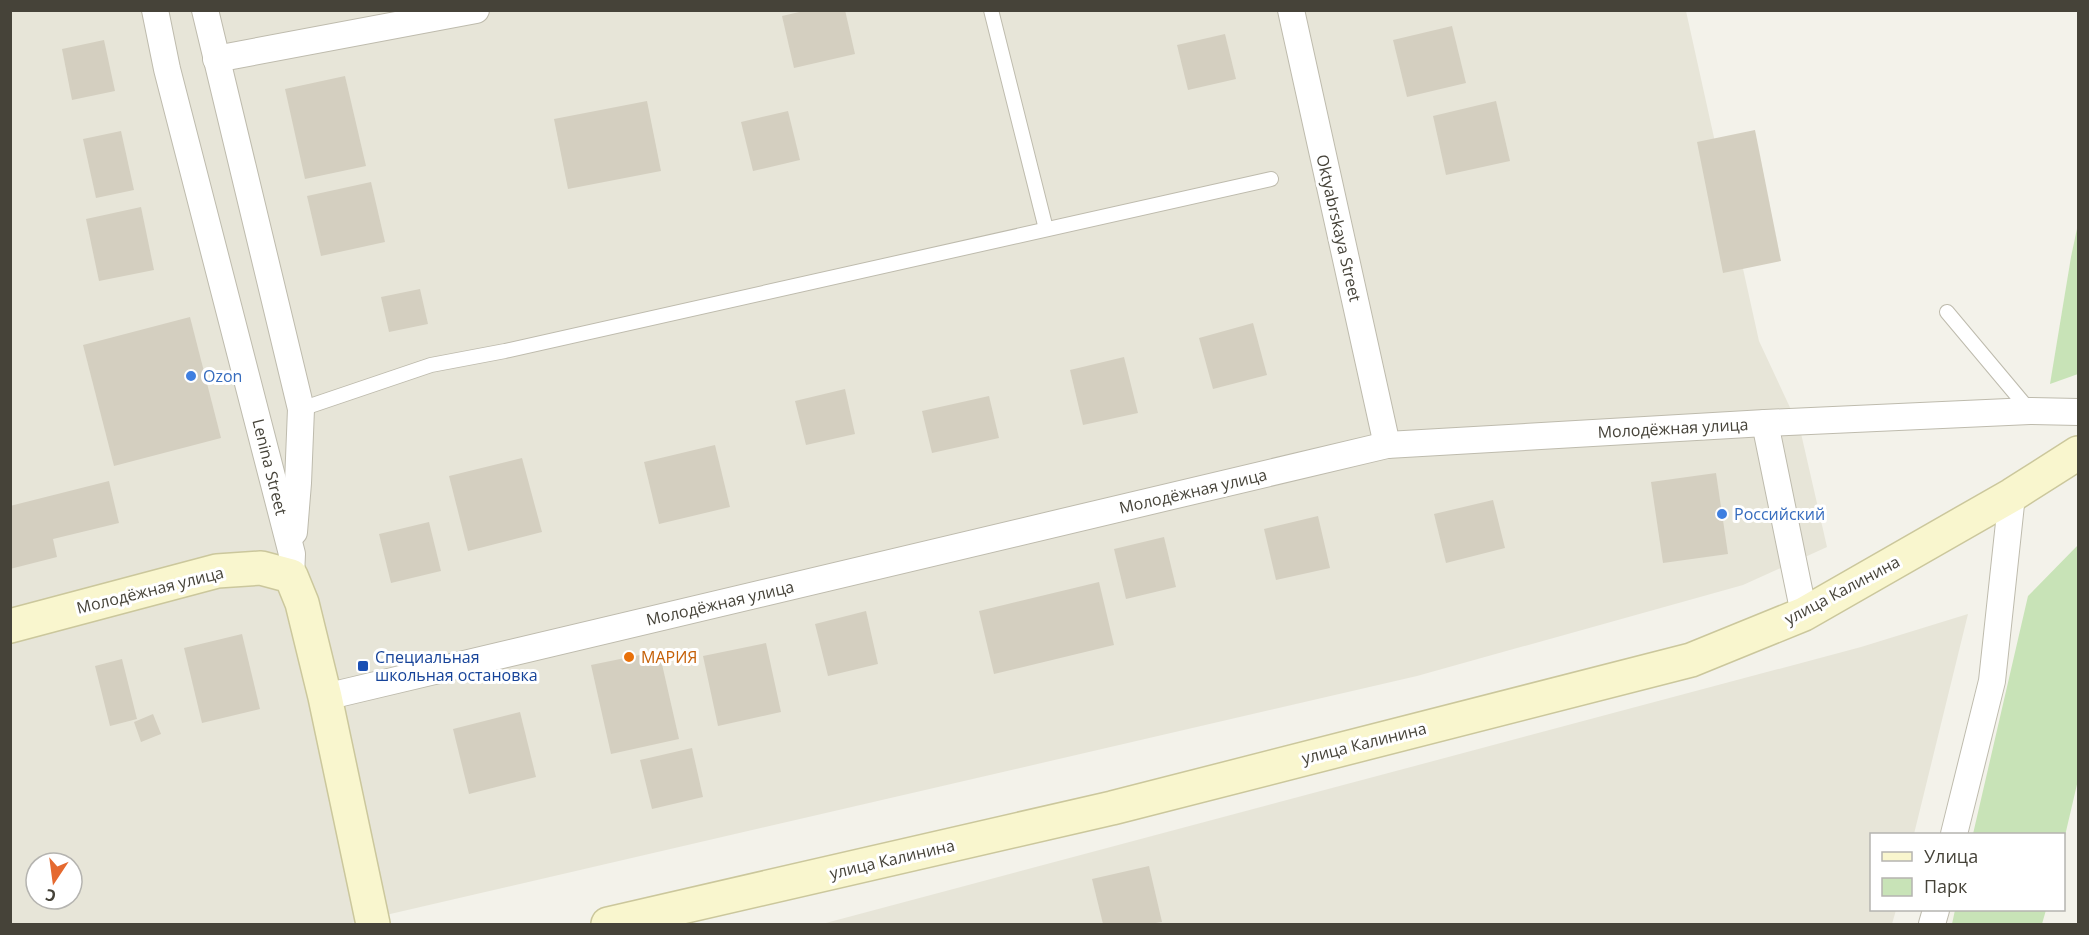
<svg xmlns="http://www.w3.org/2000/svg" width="2089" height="935" font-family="'Open Sans',sans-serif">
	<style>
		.residential { fill: #e7e5d8; fill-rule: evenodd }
		.green { fill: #c8e3b7 }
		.building { fill: #d4cfc0 }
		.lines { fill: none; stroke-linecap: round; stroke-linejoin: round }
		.lane-casing { stroke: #bebbad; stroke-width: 16 }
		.street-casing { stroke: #bebbad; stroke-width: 28 }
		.secondary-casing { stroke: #cbc79c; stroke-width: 36 }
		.lane { stroke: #fff; stroke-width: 14 }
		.street { stroke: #fff; stroke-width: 26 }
		.secondary { stroke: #f9f6ce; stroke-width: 33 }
		.shop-dot { fill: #3f7fe0; stroke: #fff; stroke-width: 2 }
		.food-dot { fill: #e8710a; stroke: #fff; stroke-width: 2 }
		.transit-dot { fill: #1a4fb4; stroke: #fff; stroke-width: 2 }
		.labels { text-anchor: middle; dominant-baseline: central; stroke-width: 6; stroke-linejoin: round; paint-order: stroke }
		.street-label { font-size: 16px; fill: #464339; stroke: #fff }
		.shop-label { font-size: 16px; fill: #366cbe; stroke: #fff; text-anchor: start }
		.transit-label { font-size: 16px; fill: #164399; stroke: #fff; text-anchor: start }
		.food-label { font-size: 16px; fill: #c56008; stroke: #fff; text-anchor: start }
	</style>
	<rect width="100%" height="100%" fill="#f3f2ea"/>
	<g class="residential">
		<path d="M 10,11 L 1686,11 L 1759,341 L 1800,429 L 1827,547 L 1743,585 L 1417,676 L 347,924 L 11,924 ZM 36,863 L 72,863 L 72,899 L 36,899 Z"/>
		<path d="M 1968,614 L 1914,834 L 1872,834 L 1872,910 L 1896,910 L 1892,924 L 822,924 L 1861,647 Z"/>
	</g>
	<g class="green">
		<path d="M 2078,224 L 2078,374 L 2050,384 L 2071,257 Z"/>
		<path d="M 2078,545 L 2078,780 L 2064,840 L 2064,834 L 1973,834 L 2028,596 Z"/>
		<path d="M 1955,910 L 2046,910 L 2042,924 L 1952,924 Z"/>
	</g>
	<g class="building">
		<path d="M 808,10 L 845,10 L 855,54 L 794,68 L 782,16 Z"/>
		<path d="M 1452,26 L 1466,83 L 1407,97 L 1393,40 Z"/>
		<path d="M 1225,34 L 1236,79 L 1188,90 L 1177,45 Z"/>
		<path d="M 104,40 L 115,91 L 72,100 L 62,49 Z"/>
		<path d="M 345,76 L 366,166 L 305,179 L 285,89 Z"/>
		<path d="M 647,101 L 661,171 L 568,189 L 554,119 Z"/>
		<path d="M 1496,101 L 1510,161 L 1446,175 L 1433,116 Z"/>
		<path d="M 788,111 L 800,160 L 753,171 L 741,122 Z"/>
		<path d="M 1755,130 L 1781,261 L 1723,273 L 1697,142 Z"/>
		<path d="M 121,131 L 134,190 L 96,198 L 83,139 Z"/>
		<path d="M 371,182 L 385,242 L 321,256 L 307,196 Z"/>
		<path d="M 141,207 L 154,270 L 99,281 L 86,219 Z"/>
		<path d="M 420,289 L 428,324 L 389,332 L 381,297 Z"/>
		<path d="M 190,317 L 221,438 L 114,466 L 83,345 Z"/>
		<path d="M 1253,323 L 1267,375 L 1213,389 L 1199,338 Z"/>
		<path d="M 1124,357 L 1138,413 L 1083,425 L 1070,370 Z"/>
		<path d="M 845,389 L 855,434 L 806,445 L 795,401 Z"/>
		<path d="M 989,396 L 999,438 L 932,453 L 922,411 Z"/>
		<path d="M 715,445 L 730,507 L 659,524 L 644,462 Z"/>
		<path d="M 522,458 L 542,532 L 468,551 L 449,476 Z"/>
		<path d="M 1716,473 L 1728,554 L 1663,563 L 1651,482 Z"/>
		<path d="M 109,481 L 119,523 L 53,539 L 57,557 L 10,569 L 10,506 Z"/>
		<path d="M 1493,500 L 1505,548 L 1446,563 L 1434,514 Z"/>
		<path d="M 1318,516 L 1330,568 L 1276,580 L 1264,529 Z"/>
		<path d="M 429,522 L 441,571 L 391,583 L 379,534 Z"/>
		<path d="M 1164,537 L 1176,587 L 1126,599 L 1114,549 Z"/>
		<path d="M 1099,582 L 1114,645 L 994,674 L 979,611 Z"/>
		<path d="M 866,611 L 878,664 L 828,676 L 815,624 Z"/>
		<path d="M 242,634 L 260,709 L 202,723 L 184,648 Z"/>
		<path d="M 766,643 L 781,712 L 718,726 L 703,656 Z"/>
		<path d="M 659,651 L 679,739 L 611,754 L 591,665 Z"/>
		<path d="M 122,659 L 137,719 L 110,726 L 95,666 Z"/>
		<path d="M 520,712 L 536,777 L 469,794 L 453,729 Z"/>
		<path d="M 153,714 L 161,734 L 141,742 L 134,722 Z"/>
		<path d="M 692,748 L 703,797 L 652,809 L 640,760 Z"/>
		<path d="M 1149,866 L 1162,922 L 1149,924 L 1103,924 L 1092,879 Z"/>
	</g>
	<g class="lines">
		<defs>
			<g id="lane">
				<path d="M 991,10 L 1046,229"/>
				<path d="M 1947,312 L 2030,411"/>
				<path d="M 301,409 L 431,365 L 505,351 L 1271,179"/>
			</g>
			<g id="street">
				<path d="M 155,10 L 167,69 L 292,554 L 291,576"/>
				<path d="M 205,10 L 301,409 L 298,483 L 294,532"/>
				<path d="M 1291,10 L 1387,445"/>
				<path d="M 216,59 L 476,10"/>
				<path d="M 1765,423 L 1804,614"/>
				<path d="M 325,697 L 1387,445 L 1765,423 L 2030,411 L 2078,412"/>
				<path d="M 1954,834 L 1992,681 L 2012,495"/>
				<path d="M 1932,924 L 1936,910"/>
			</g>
			<g id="secondary">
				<path d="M 10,626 L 217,571 L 261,568 L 291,576 L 302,603 L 325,697 L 373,924"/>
				<path d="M 608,924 L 1112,808 L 1691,660 L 1804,614 L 2012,495 L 2078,453"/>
			</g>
		</defs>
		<use href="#lane" class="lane-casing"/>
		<use href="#street" class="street-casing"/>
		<use href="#secondary" class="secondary-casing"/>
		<use href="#lane" class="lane"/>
		<use href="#street" class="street"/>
		<use href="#secondary" class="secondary"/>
	</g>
	<g class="shop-dot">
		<circle cx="191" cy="376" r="6"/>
		<circle cx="1722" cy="514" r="6"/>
	</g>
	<circle class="food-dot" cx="629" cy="657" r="6"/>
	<rect class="transit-dot" x="357" y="660" width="12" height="12" rx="3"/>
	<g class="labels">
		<g class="street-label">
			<text transform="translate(1339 228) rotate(77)">Oktyabrskaya Street</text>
			<text transform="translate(1673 428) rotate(-3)">Молодёжная улица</text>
			<text transform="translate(270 467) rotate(76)">Lenina Street</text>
			<text transform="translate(1193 491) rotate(-13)">Молодёжная улица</text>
			<text transform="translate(150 590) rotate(-14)">Молодёжная улица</text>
			<text transform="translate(1842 590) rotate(-28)">улица Калинина</text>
			<text transform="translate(720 603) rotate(-13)">Молодёжная улица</text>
			<text transform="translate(1364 743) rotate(-14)">улица Калинина</text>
			<text transform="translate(892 859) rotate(-13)">улица Калинина</text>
		</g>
		<g class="shop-label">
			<text x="203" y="376">Ozon</text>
			<text x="1734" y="514">Российский</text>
		</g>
		<g class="transit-label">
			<text x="375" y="657">Специальная<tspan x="375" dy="18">школьная остановка</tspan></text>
		</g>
		<g class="food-label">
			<text x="641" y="657">МАРИЯ</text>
		</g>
	</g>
	<rect width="2089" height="935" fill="none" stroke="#464339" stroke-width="24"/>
	<rect x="1870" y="833" width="195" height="78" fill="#ffffff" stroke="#b5b4b0" stroke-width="1.5"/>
	<rect x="1882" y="852" width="30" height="9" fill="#f9f6ce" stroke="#b5b4b0" stroke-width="1.5"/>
	<text x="1924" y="863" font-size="18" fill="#464339">Улица</text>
	<rect x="1882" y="878" width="30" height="18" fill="#c8e3b7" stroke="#b5b4b0" stroke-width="1.5"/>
	<text x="1924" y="893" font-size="18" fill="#464339">Парк</text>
	<g transform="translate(54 881) rotate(193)"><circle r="28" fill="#ffffff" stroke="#b5b4b0" stroke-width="1.5"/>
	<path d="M0-4.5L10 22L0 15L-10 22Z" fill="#e5692f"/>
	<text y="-9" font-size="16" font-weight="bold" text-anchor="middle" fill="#464339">С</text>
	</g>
</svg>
